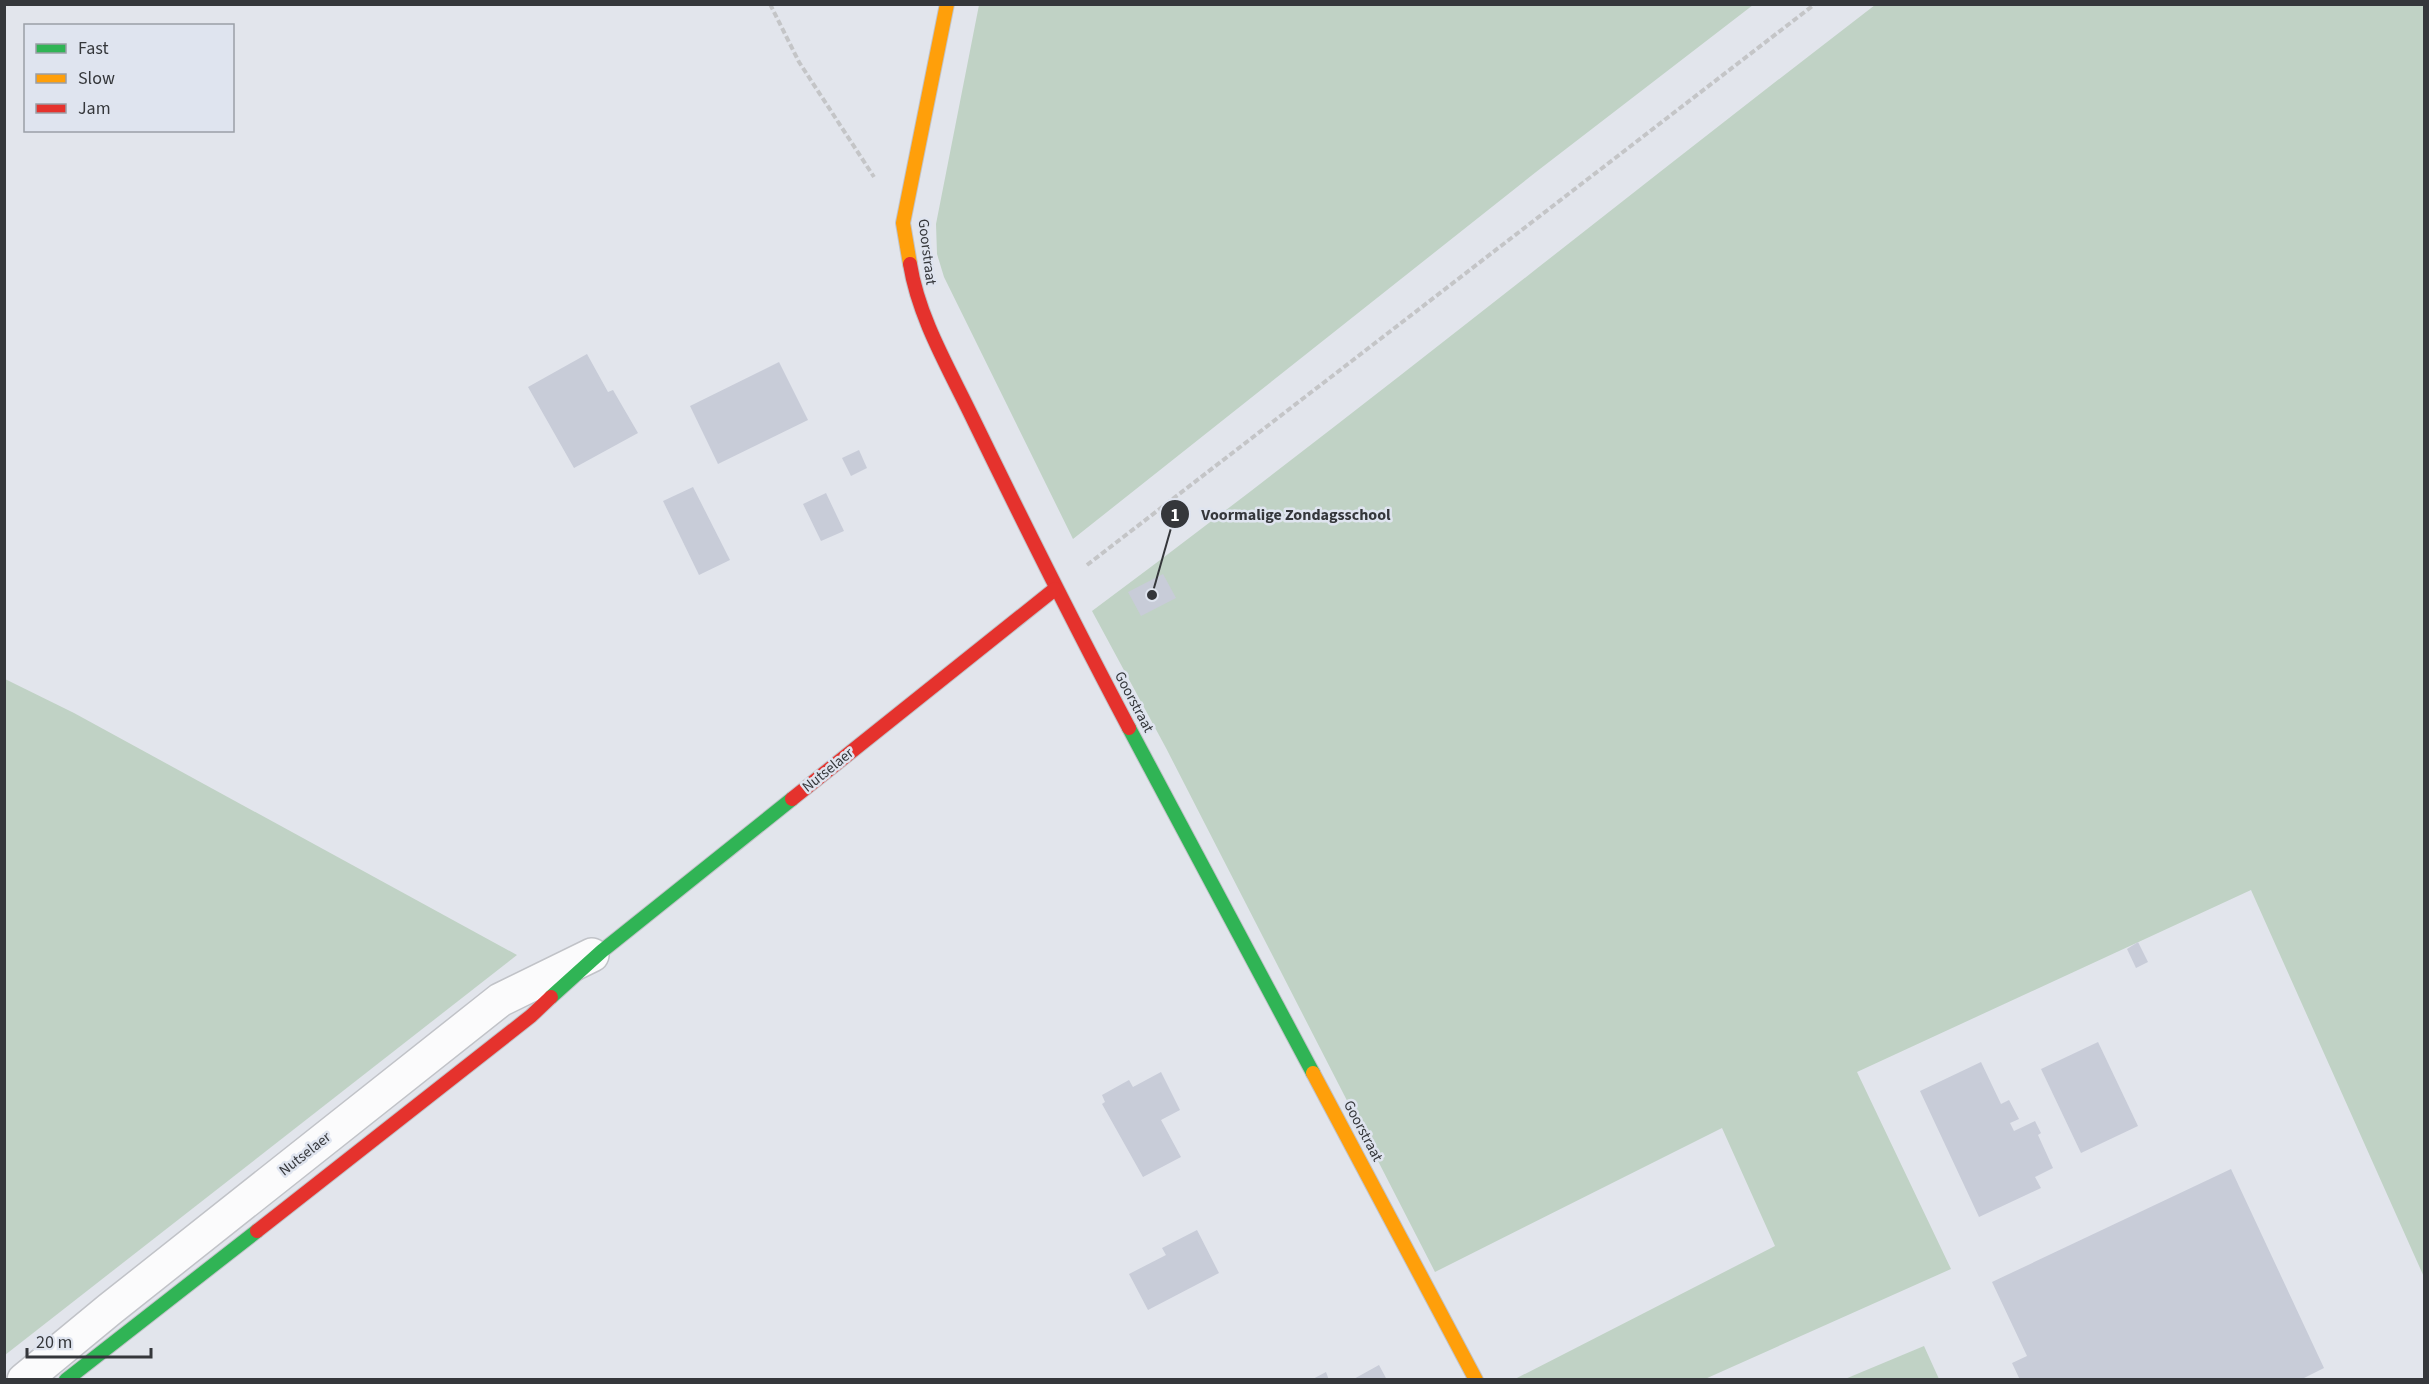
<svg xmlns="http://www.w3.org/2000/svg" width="2429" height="1384" font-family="'Source Sans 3',sans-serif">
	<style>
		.green { fill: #c0d2c5 }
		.building { fill: #c8ccd8 }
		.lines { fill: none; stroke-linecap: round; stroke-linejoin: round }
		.street-casing { stroke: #c1c3c8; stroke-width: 36 }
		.fast-casing { stroke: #c1c3c8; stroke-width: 16 }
		.slow-casing { stroke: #c1c3c8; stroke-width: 16 }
		.jam-casing { stroke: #c1c3c8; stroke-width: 16 }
		.path { stroke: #c4c5c7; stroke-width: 4; stroke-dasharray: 6 3; stroke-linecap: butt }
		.street { stroke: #fbfbfc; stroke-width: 33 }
		.fast { stroke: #30b455; stroke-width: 14 }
		.slow { stroke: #ff9f0a; stroke-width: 14 }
		.jam { stroke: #e5322d; stroke-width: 14 }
		.labels { text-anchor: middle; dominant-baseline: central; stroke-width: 5; stroke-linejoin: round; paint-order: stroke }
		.street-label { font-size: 15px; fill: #35373b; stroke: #dfe4ef }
		.leader { fill: none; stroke: #35373b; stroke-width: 2 }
		.callout-dot { fill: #35373b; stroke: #dfe4ef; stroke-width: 2 }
		.mark-label { font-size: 18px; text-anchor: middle; font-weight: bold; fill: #fff }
		.callout-label { font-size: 16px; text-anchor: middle; font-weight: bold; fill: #35373b; stroke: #dfe4ef; stroke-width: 5; stroke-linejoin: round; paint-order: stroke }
	</style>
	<rect width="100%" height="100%" fill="#e2e5ec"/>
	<g class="green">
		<path d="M 979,5 L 979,4 L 1753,5 L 1536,172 L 1073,539 L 944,277 L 937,254 L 936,224 Z"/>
		<path d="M 1875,5 L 2424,5 L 2424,1277 L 2251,890 L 1857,1072 L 1951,1269 L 1705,1379 L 1515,1379 L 1775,1246 L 1722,1128 L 1435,1272 L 1166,748 L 1092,611 C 1357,414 1613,206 1875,5 Z"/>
		<path d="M 5,679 L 74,713 L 517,955 L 5,1355 Z"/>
		<path d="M 1924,1346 L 1939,1379 L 1845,1379 Z"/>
	</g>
	<g class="building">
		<path d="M 587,354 L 608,392 L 613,390 L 638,433 L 574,468 L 528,387 Z"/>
		<path d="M 779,362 L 808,420 L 718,464 L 690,406 Z"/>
		<path d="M 859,450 L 867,468 L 851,476 L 842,458 Z"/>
		<path d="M 693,487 L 730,560 L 699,575 L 663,501 Z"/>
		<path d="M 826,493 L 844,531 L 821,541 L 803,504 Z"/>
		<path d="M 1163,574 L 1176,598 L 1141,616 L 1128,592 Z"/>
		<path d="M 2138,942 L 2148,962 L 2136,968 L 2127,949 Z"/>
		<path d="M 2098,1042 L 2138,1126 L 2081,1153 L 2041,1069 Z"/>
		<path d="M 1981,1062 L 2001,1104 L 2009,1100 L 2019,1119 L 2010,1123 L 2014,1131 L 2035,1121 L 2041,1133 L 2038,1135 L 2053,1168 L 2035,1177 L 2041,1188 L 1979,1217 L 1920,1091 Z"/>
		<path d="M 1161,1072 L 1180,1110 L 1161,1120 L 1181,1157 L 1143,1177 L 1102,1104 L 1105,1102 L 1102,1095 L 1129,1080 L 1133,1087 Z"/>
		<path d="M 2231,1169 L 2324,1368 L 2300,1380 L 2020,1380 L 2012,1363 L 2027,1356 L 1992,1282 Z"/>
		<path d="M 1197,1230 L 1219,1273 L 1148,1310 L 1129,1274 L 1166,1255 L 1162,1248 Z"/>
		<path d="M 1379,1365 L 1387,1380 L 1352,1380 Z"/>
		<path d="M 1326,1372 L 1329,1380 L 1311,1380 Z"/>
	</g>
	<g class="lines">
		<defs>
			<path id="street" d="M 24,1380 L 110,1309 L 500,1000 L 592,955"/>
			<g id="fast">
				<path d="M 1129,728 L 1313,1073"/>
				<path d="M 551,997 L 602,951 L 792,799"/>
				<path d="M 66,1380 L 257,1231"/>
			</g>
			<g id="slow">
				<path d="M 910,264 L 903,223 L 947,4"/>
				<path d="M 1313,1073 L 1476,1380"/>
			</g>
			<g id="jam">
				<path d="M 910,264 C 919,320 951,372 975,423 C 1025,526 1076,628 1129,728"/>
				<path d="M 792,799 L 1055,589"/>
				<path d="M 257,1231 L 531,1016 L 551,997"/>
			</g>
		</defs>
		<use href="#street" class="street-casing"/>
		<use href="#fast" class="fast-casing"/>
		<use href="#slow" class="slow-casing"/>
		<use href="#jam" class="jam-casing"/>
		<g class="path">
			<path d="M 770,4 L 799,62 L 874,177"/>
			<path d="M 1087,565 L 1815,4"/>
		</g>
		<use href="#street" class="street"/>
		<use href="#fast" class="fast"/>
		<use href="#slow" class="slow"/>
		<use href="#jam" class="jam"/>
	</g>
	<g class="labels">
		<g class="street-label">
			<text transform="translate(927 252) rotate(83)">Goorstraat</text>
			<text transform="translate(1134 702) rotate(62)">Goorstraat</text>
			<text transform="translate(828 770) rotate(-39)">Nutselaer</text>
			<text transform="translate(1363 1131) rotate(62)">Goorstraat</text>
			<text transform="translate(305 1154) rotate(-38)">Nutselaer</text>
		</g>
	</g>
	<path class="leader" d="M1152 595L1175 514"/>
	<g class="callout-dot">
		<circle cx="1152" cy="595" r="6"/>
		<circle cx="1175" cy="514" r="15"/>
	</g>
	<g class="mark-label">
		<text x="1175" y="521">1</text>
	</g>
	<g class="callout-label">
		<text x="1296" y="520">Voormalige Zondagsschool</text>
	</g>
	<rect width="2429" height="1384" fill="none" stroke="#35373b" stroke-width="12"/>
	<rect x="24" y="24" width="210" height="108" fill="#dfe4ef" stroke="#9b9fa7" stroke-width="1.5"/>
	<rect x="36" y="44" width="30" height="9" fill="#30b455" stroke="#9b9fa7" stroke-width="1.5"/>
	<text x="78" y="54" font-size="18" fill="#35373b">Fast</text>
	<rect x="36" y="74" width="30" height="9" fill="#ff9f0a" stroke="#9b9fa7" stroke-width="1.5"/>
	<text x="78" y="84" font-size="18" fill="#35373b">Slow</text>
	<rect x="36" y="104" width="30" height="9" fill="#e5322d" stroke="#9b9fa7" stroke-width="1.5"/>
	<text x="78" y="114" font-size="18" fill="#35373b">Jam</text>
	<path d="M27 1348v9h124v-9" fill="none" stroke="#35373b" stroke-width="3"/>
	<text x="36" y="1348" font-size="18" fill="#35373b" stroke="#dfe4ef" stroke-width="4.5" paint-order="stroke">20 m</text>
</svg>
